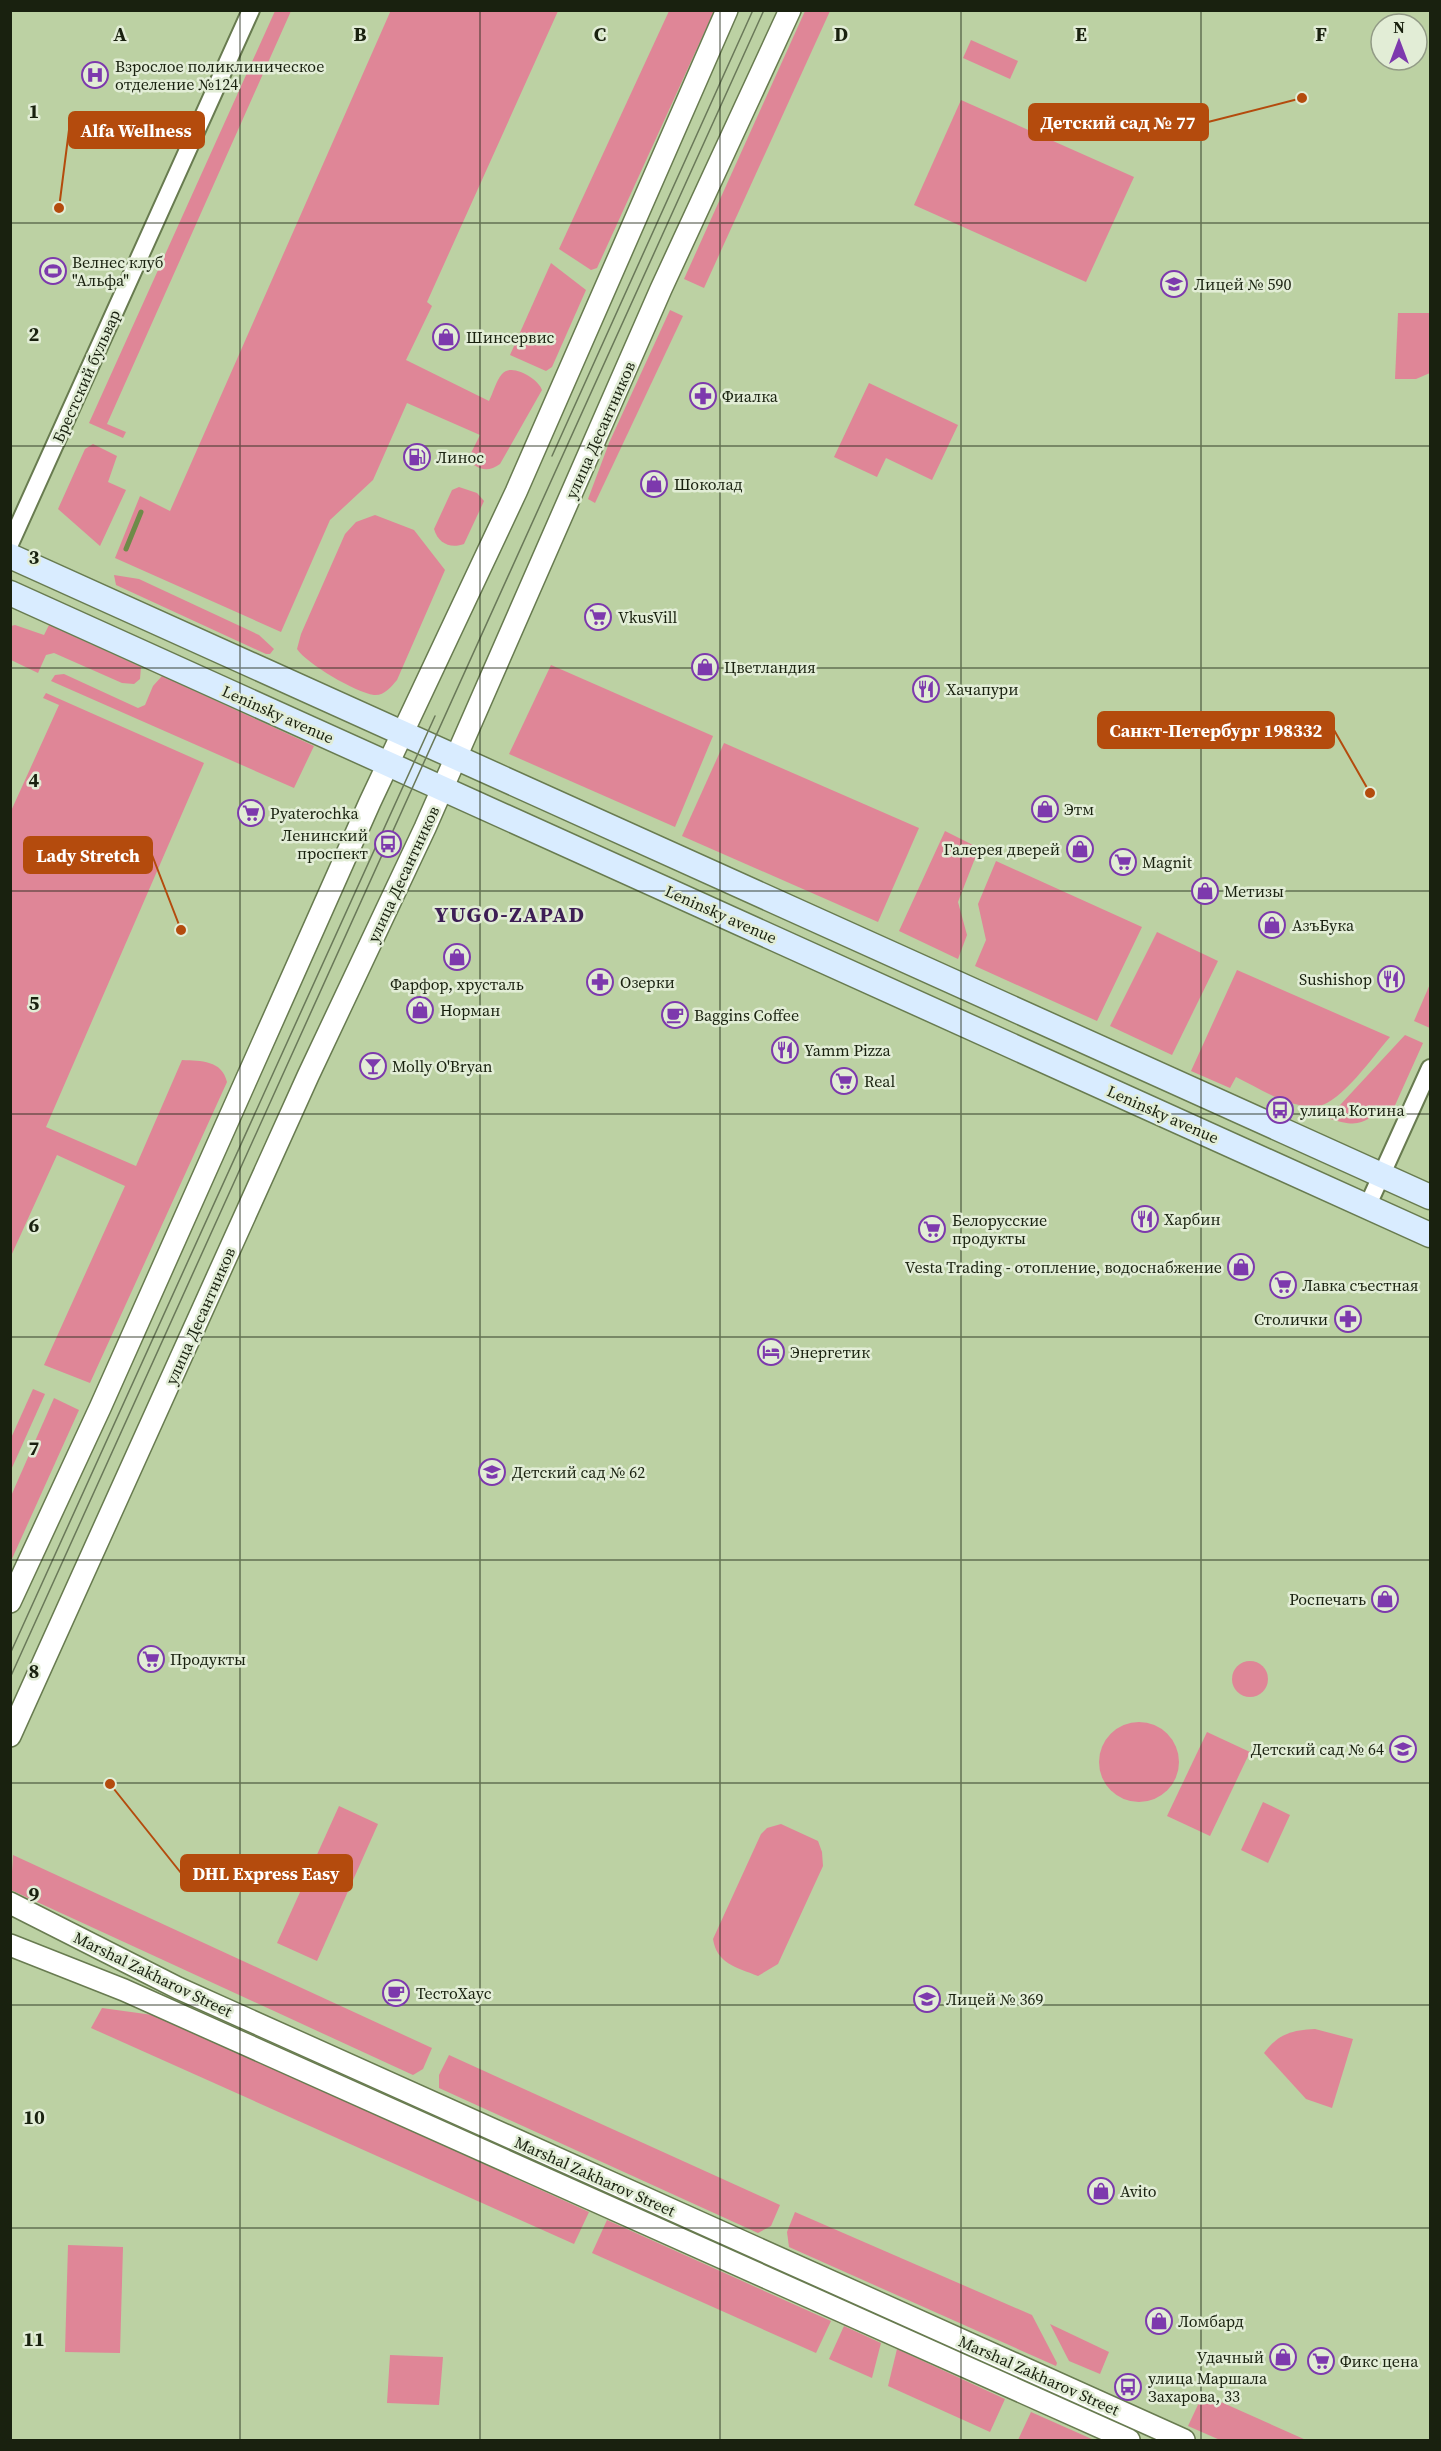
<svg xmlns="http://www.w3.org/2000/svg" width="1441" height="2451" font-family="'Source Serif 4',serif">
	<style>
		.green { fill: #df8697 }
		.lines { fill: none; stroke-linecap: round; stroke-linejoin: round }
		.stream { stroke: #6e8b49; stroke-width: 5 }
		.minor-casing { stroke: #687b50; stroke-width: 20 }
		.tertiary-casing { stroke: #687b50; stroke-width: 24 }
		.secondary-casing { stroke: #687b50; stroke-width: 27 }
		.minor { stroke: #fff; stroke-width: 16 }
		.tertiary { stroke: #fff; stroke-width: 21 }
		.secondary { stroke: #d9ecff; stroke-width: 24 }
		.tram { stroke: #6a7959; stroke-width: 1.5 }
		.grid { fill: none; stroke: #19210f; stroke-width: 1.5; stroke-opacity: 0.55 }
		.labels { text-anchor: middle; dominant-baseline: central; stroke-width: 5; stroke-linejoin: round; paint-order: stroke }
		.poi-label { font-size: 16px; fill: #19210f; stroke: #e2edd6; text-anchor: start }
		.street-label { font-size: 16px; fill: #19210f; stroke: #e2edd6 }
		.district-label { font-size: 22px; font-weight: bold; letter-spacing: 1.5px; fill: #3d1d55; stroke: #e2edd6 }
		.grid-label { font-size: 20px; text-anchor: middle; font-weight: bold; fill: #19210f; stroke: #e2edd6; stroke-width: 5; stroke-linejoin: round; paint-order: stroke }
		.leader { fill: none; stroke: #b44b0d; stroke-width: 2 }
		.callout-dot { fill: #b44b0d; stroke: #e2edd6; stroke-width: 2 }
		.callout { fill: #b44b0d; stroke: #b44b0d; stroke-width: 2 }
		.callout-label { font-size: 18px; text-anchor: middle; font-weight: bold; fill: #fff }
	</style>
	<rect width="100%" height="100%" fill="#bcd1a3"/>
	<g class="green">
		<path d="M 391,10 L 558,11 L 427,302 L 432,306 L 406,360 L 489,401 C 493,393 496,381 502,374 C 511,362 539,379 542,390 L 500,464 C 488,473 477,470 468,459 L 480,435 L 407,403 L 373,480 L 330,520 L 281,632 L 115,558 L 140,496 L 170,511 Z"/>
		<path d="M 275,11 L 291,11 L 107,424 L 126,432 L 123,438 L 89,423 Z"/>
		<path d="M 669,11 L 714,11 L 597,268 L 591,270 L 559,249 Z"/>
		<path d="M 805,11 L 830,11 L 704,288 L 684,279 Z"/>
		<path d="M 971,40 L 1018,61 L 1010,79 L 963,58 Z"/>
		<path d="M 961,100 L 1134,177 L 1086,282 L 914,205 Z"/>
		<path d="M 551,263 L 586,290 L 552,367 L 546,371 L 510,355 Z"/>
		<path d="M 670,310 L 683,316 L 595,503 L 588,499 L 609,443 Z"/>
		<path d="M 1398,313 L 1430,313 L 1430,373 L 1416,379 L 1395,379 Z"/>
		<path d="M 869,383 L 958,425 L 932,480 L 886,458 L 877,477 L 834,457 Z"/>
		<path d="M 93,444 L 117,456 L 108,482 L 126,490 L 100,546 L 58,509 L 85,449 Z"/>
		<path d="M 459,487 L 477,493 L 484,501 L 464,544 C 450,549 438,543 434,529 L 452,490 Z"/>
		<path d="M 375,515 L 414,530 L 445,570 L 397,680 C 391,687 384,696 374,695 C 355,692 307,664 297,649 L 301,634 L 345,534 L 356,522 Z"/>
		<path d="M 114,575 L 139,579 L 259,635 L 274,649 L 270,654 L 266,654 L 116,585 Z"/>
		<path d="M 15,625 L 44,635 L 49,625 L 141,667 L 140,679 L 134,684 L 122,683 L 54,653 L 46,655 L 38,673 L 11,660 L 11,626 Z"/>
		<path d="M 551,665 L 713,736 L 675,827 L 509,754 Z"/>
		<path d="M 64,674 L 138,708 L 145,705 L 153,686 L 162,676 L 314,746 L 294,788 L 51,681 L 55,675 Z"/>
		<path d="M 46,693 L 204,763 L 46,1127 L 136,1166 L 182,1060 C 201,1061 222,1060 227,1082 L 90,1383 L 44,1365 L 125,1186 L 57,1155 L 11,1256 L 11,811 L 59,705 L 43,698 Z"/>
		<path d="M 724,743 L 919,828 L 878,922 L 682,836 Z"/>
		<path d="M 945,831 L 979,848 L 958,902 L 967,935 L 958,959 L 899,931 Z"/>
		<path d="M 996,861 L 1142,927 L 1097,1021 L 975,966 L 986,940 L 978,904 Z"/>
		<path d="M 1157,932 L 1218,961 L 1172,1055 L 1110,1026 Z"/>
		<path d="M 1237,970 L 1390,1037 C 1374,1055 1341,1103 1318,1106 C 1291,1110 1259,1088 1236,1077 L 1230,1088 L 1191,1071 Z"/>
		<path d="M 1430,984 L 1430,1028 L 1414,1021 Z"/>
		<path d="M 1405,1035 L 1423,1043 L 1392,1112 C 1360,1115 1368,1132 1328,1118 Z"/>
		<path d="M 33,1389 L 45,1394 L 11,1470 L 11,1438 Z"/>
		<path d="M 54,1398 L 79,1410 L 11,1561 L 11,1496 Z"/>
		<circle cx="1250" cy="1679" r="18"/>
		<circle cx="1139" cy="1762" r="40"/>
		<path d="M 1207,1732 L 1250,1752 L 1210,1836 L 1167,1816 Z"/>
		<path d="M 1263,1802 L 1290,1815 L 1268,1863 L 1241,1850 Z"/>
		<path d="M 339,1806 L 378,1824 L 317,1961 L 277,1943 Z"/>
		<path d="M 781,1824 L 818,1841 L 822,1852 L 823,1866 L 778,1964 L 758,1976 C 736,1967 717,1964 713,1939 L 761,1834 L 767,1828 Z"/>
		<path d="M 13,1855 L 432,2048 L 423,2069 L 413,2075 L 11,1890 Z"/>
		<path d="M 102,2008 L 160,2016 L 589,2212 L 574,2244 L 91,2028 Z"/>
		<path d="M 1315,2029 L 1353,2039 L 1332,2108 L 1306,2099 L 1264,2053 C 1278,2034 1292,2030 1315,2029 Z"/>
		<path d="M 449,2055 L 780,2205 L 771,2226 L 758,2233 L 439,2088 L 439,2075 Z"/>
		<path d="M 795,2212 L 1032,2315 L 1057,2363 L 1056,2366 L 789,2247 L 787,2232 Z"/>
		<path d="M 607,2220 L 831,2321 L 816,2353 L 592,2253 Z"/>
		<path d="M 68,2245 L 123,2247 L 120,2353 L 65,2352 Z"/>
		<path d="M 1050,2324 L 1109,2352 L 1100,2374 L 1069,2361 Z"/>
		<path d="M 844,2326 L 881,2343 L 872,2378 L 829,2359 Z"/>
		<path d="M 897,2349 L 1005,2399 L 990,2432 L 888,2386 Z"/>
		<path d="M 390,2355 L 443,2357 L 439,2405 L 387,2403 Z"/>
		<path d="M 1203,2394 L 1306,2440 L 1220,2440 L 1188,2426 Z"/>
		<path d="M 1031,2412 L 1094,2440 L 1018,2440 Z"/>
	</g>
	<g class="lines">
		<path class="stream" d="M 126,549 L 141,512"/>
		<defs>
			<g id="minor">
				<path d="M 10,544 L 251,10"/>
				<path d="M 1367,1207 L 1430,1068"/>
			</g>
			<g id="tertiary">
				<path d="M 10,1602 L 100,1408 L 370,802 L 516,492 L 727,10"/>
				<path d="M 10,1736 L 308,1076 L 425,828 L 661,289 L 790,10"/>
				<path d="M 10,1903 L 178,1988 L 1184,2440"/>
				<path d="M 10,1945 L 124,1990 L 1129,2440"/>
			</g>
			<g id="secondary">
				<path d="M 10,556 L 1430,1197"/>
				<path d="M 10,593 L 1430,1235"/>
			</g>
		</defs>
		<use href="#minor" class="minor-casing"/>
		<use href="#tertiary" class="tertiary-casing"/>
		<use href="#secondary" class="secondary-casing"/>
		<use href="#minor" class="minor"/>
		<use href="#tertiary" class="tertiary"/>
		<use href="#secondary" class="secondary"/>
		<g class="tram">
			<path d="M 552,456 L 753,10"/>
			<path d="M 10,1654 L 435,716"/>
			<path d="M 10,1678 L 764,10"/>
		</g>
	</g>
	<path class="grid" d="M 240,10 L 240,2440M 480,10 L 480,2440M 720,10 L 720,2440M 961,10 L 961,2440M 1201,10 L 1201,2440M 10,223 L 1430,223M 10,446 L 1430,446M 10,668 L 1430,668M 10,891 L 1430,891M 10,1114 L 1430,1114M 10,1337 L 1430,1337M 10,1560 L 1430,1560M 10,1783 L 1430,1783M 10,2005 L 1430,2005M 10,2228 L 1430,2228"/>
	<defs>
		<symbol id="hospital-ring" viewBox="-11 -11 22 22"><circle r="9.5" fill="#e2edd6" stroke="#7d39ad" stroke-width="1.5"/><path d="M-5-5h3v3.5h4V-5h3V5h-3V1.5h-4V5h-3Z" fill="#7d39ad"/></symbol>
		<symbol id="stadium-ring" viewBox="-11 -11 22 22"><circle r="9.5" fill="#e2edd6" stroke="#7d39ad" stroke-width="1.5"/><path d="M0-5a6.5 5 0 1 0 0 10a6.5 5 0 1 0 0-10ZM-3.5-1.8h7v3.6h-7Z" fill="#7d39ad"/></symbol>
		<symbol id="school-ring" viewBox="-11 -11 22 22"><circle r="9.5" fill="#e2edd6" stroke="#7d39ad" stroke-width="1.5"/><path d="M0-5L7-2L0 1L-7-2ZM-4 1L0 2.5L4 1V4Q0 6-4 4Z" fill="#7d39ad"/></symbol>
		<symbol id="shop-ring" viewBox="-11 -11 22 22"><circle r="9.5" fill="#e2edd6" stroke="#7d39ad" stroke-width="1.5"/><path d="M-5-2.5h2.3a2.7 3.5 0 0 1 5.4 0H5L5.5 6h-11ZM-1.5-2.5h3a1.5 2.3 0 0 0-3 0Z" fill="#7d39ad"/></symbol>
		<symbol id="pharmacy-ring" viewBox="-11 -11 22 22"><circle r="9.5" fill="#e2edd6" stroke="#7d39ad" stroke-width="1.5"/><path d="M-2-6h4v4h4v4h-4v4h-4v-4h-4v-4h4Z" fill="#7d39ad"/></symbol>
		<symbol id="fuel-ring" viewBox="-11 -11 22 22"><circle r="9.5" fill="#e2edd6" stroke="#7d39ad" stroke-width="1.5"/><path d="M-5.5-6h7V0h2V4h1.3V-2.5L3-4.5l.8-.8L6-3V5H2.5V1h-1V6h-7ZM-4.2-4.7v3.2H.2V-4.7Z" fill="#7d39ad"/></symbol>
		<symbol id="supermarket-ring" viewBox="-11 -11 22 22"><circle r="9.5" fill="#e2edd6" stroke="#7d39ad" stroke-width="1.5"/><path d="M-6-5.5h2.5l.6 2H6L4.5 2H-2.5L-4.4-4H-6ZM-1.5 3.2a1.3 1.3 0 1 0 .1 0ZM3 3.2a1.3 1.3 0 1 0 .1 0Z" fill="#7d39ad"/></symbol>
		<symbol id="restaurant-ring" viewBox="-11 -11 22 22"><circle r="9.5" fill="#e2edd6" stroke="#7d39ad" stroke-width="1.5"/><path d="M-5-6h1v4h1v-4h1v4h1v-4h1v5L-1.5 .5V6h-2V.5L-5-1ZM5-6V6H3V1.5H1.5Q1.5-4 5-6Z" fill="#7d39ad"/></symbol>
		<symbol id="bus-ring" viewBox="-11 -11 22 22"><circle r="9.5" fill="#e2edd6" stroke="#7d39ad" stroke-width="1.5"/><path d="M-5-6H5V4H4V6H2V4H-2V6H-4V4H-5ZM-3.5-4V0h7V-4ZM-3.5 1.2v1.5H-2V1.2ZM2 1.2v1.5H3.5V1.2Z" fill="#7d39ad"/></symbol>
		<symbol id="cafe-ring" viewBox="-11 -11 22 22"><circle r="9.5" fill="#e2edd6" stroke="#7d39ad" stroke-width="1.5"/><path d="M-5.5-4.5H6V0H3Q3 3.5 0 3.5H-2.5Q-5.5 3.5-5.5 0ZM3-3.2v2h1.7v-2ZM-6 4.5H4V6H-6Z" fill="#7d39ad"/></symbol>
		<symbol id="bar-ring" viewBox="-11 -11 22 22"><circle r="9.5" fill="#e2edd6" stroke="#7d39ad" stroke-width="1.5"/><path d="M-6-5H6L.8 .8V4.5H3.5V6h-7V4.5H-.8V.8Z" fill="#7d39ad"/></symbol>
		<symbol id="hotel-ring" viewBox="-11 -11 22 22"><circle r="9.5" fill="#e2edd6" stroke="#7d39ad" stroke-width="1.5"/><path d="M-6-4.5h1.5V1H6V5H4.5V3h-9V5H-6ZM-4 0a1.8 1.8 0 1 1 3.6 0ZM.5 0V-2.5h3Q6-2.5 6 0Z" fill="#7d39ad"/></symbol>
	</defs>
	<g fill-rule="evenodd">
		<use href="#hospital-ring" x="80" y="60" width="30" height="30"/>
		<use href="#stadium-ring" x="38" y="256" width="30" height="30"/>
		<use href="#school-ring" x="1159" y="269" width="30" height="30"/>
		<use href="#shop-ring" x="431" y="322" width="30" height="30"/>
		<use href="#pharmacy-ring" x="688" y="381" width="30" height="30"/>
		<use href="#fuel-ring" x="402" y="442" width="30" height="30"/>
		<use href="#shop-ring" x="639" y="469" width="30" height="30"/>
		<use href="#supermarket-ring" x="583" y="602" width="30" height="30"/>
		<use href="#shop-ring" x="690" y="652" width="30" height="30"/>
		<use href="#restaurant-ring" x="911" y="674" width="30" height="30"/>
		<use href="#shop-ring" x="1030" y="794" width="30" height="30"/>
		<use href="#supermarket-ring" x="236" y="798" width="30" height="30"/>
		<use href="#bus-ring" x="373" y="829" width="30" height="30"/>
		<use href="#shop-ring" x="1065" y="834" width="30" height="30"/>
		<use href="#supermarket-ring" x="1108" y="847" width="30" height="30"/>
		<use href="#shop-ring" x="1190" y="876" width="30" height="30"/>
		<use href="#shop-ring" x="1257" y="910" width="30" height="30"/>
		<use href="#shop-ring" x="442" y="942" width="30" height="30"/>
		<use href="#restaurant-ring" x="1376" y="964" width="30" height="30"/>
		<use href="#pharmacy-ring" x="585" y="967" width="30" height="30"/>
		<use href="#shop-ring" x="405" y="995" width="30" height="30"/>
		<use href="#cafe-ring" x="660" y="1000" width="30" height="30"/>
		<use href="#restaurant-ring" x="770" y="1035" width="30" height="30"/>
		<use href="#bar-ring" x="358" y="1051" width="30" height="30"/>
		<use href="#supermarket-ring" x="829" y="1066" width="30" height="30"/>
		<use href="#bus-ring" x="1265" y="1095" width="30" height="30"/>
		<use href="#restaurant-ring" x="1130" y="1204" width="30" height="30"/>
		<use href="#supermarket-ring" x="917" y="1214" width="30" height="30"/>
		<use href="#shop-ring" x="1226" y="1252" width="30" height="30"/>
		<use href="#supermarket-ring" x="1268" y="1270" width="30" height="30"/>
		<use href="#pharmacy-ring" x="1333" y="1304" width="30" height="30"/>
		<use href="#hotel-ring" x="756" y="1337" width="30" height="30"/>
		<use href="#school-ring" x="477" y="1457" width="30" height="30"/>
		<use href="#shop-ring" x="1370" y="1584" width="30" height="30"/>
		<use href="#supermarket-ring" x="136" y="1644" width="30" height="30"/>
		<use href="#school-ring" x="1388" y="1734" width="30" height="30"/>
		<use href="#cafe-ring" x="381" y="1978" width="30" height="30"/>
		<use href="#school-ring" x="912" y="1984" width="30" height="30"/>
		<use href="#shop-ring" x="1086" y="2176" width="30" height="30"/>
		<use href="#shop-ring" x="1144" y="2306" width="30" height="30"/>
		<use href="#shop-ring" x="1268" y="2342" width="30" height="30"/>
		<use href="#supermarket-ring" x="1306" y="2346" width="30" height="30"/>
		<use href="#bus-ring" x="1113" y="2372" width="30" height="30"/>
	</g>
	<g class="labels">
		<g class="poi-label">
			<text x="115" y="66">Взрослое поликлиническое<tspan x="115" dy="18">отделение №124</tspan></text>
			<text x="72" y="262">Велнес клуб<tspan x="72" dy="18">"Альфа"</tspan></text>
			<text x="1194" y="284">Лицей № 590</text>
			<text x="466" y="337">Шинсервис</text>
			<text x="722" y="396">Фиалка</text>
			<text x="436" y="457">Линос</text>
			<text x="674" y="484">Шоколад</text>
			<text x="618" y="617">VkusVill</text>
			<text x="724" y="667">Цветландия</text>
			<text x="946" y="689">Хачапури</text>
			<text x="1064" y="809">Этм</text>
			<text x="270" y="813">Pyaterochka</text>
			<text x="368" y="835" text-anchor="end">Ленинский<tspan x="368" dy="18">проспект</tspan></text>
			<text x="1060" y="849" text-anchor="end">Галерея дверей</text>
			<text x="1142" y="862">Magnit</text>
			<text x="1224" y="891">Метизы</text>
			<text x="1292" y="925">АзъБука</text>
			<text x="1372" y="979" text-anchor="end">Sushishop</text>
			<text x="620" y="982">Озерки</text>
			<text x="457" y="984" text-anchor="middle">Фарфор, хрусталь</text>
			<text x="440" y="1010">Норман</text>
			<text x="694" y="1015">Baggins Coffee</text>
			<text x="804" y="1050">Yamm Pizza</text>
			<text x="392" y="1066">Molly O'Bryan</text>
			<text x="864" y="1081">Real</text>
			<text x="1300" y="1110">улица Котина</text>
			<text x="1164" y="1219">Харбин</text>
			<text x="952" y="1220">Белорусские<tspan x="952" dy="18">продукты</tspan></text>
			<text x="1222" y="1267" text-anchor="end">Vesta Trading - отопление, водоснабжение</text>
			<text x="1302" y="1285">Лавка съестная</text>
			<text x="1328" y="1319" text-anchor="end">Столички</text>
			<text x="790" y="1352">Энергетик</text>
			<text x="512" y="1472">Детский сад № 62</text>
			<text x="1366" y="1599" text-anchor="end">Роспечать</text>
			<text x="170" y="1659">Продукты</text>
			<text x="1384" y="1749" text-anchor="end">Детский сад № 64</text>
			<text x="416" y="1993">ТестоХаус</text>
			<text x="946" y="1999">Лицей № 369</text>
			<text x="1120" y="2191">Avito</text>
			<text x="1178" y="2321">Ломбард</text>
			<text x="1264" y="2357" text-anchor="end">Удачный</text>
			<text x="1340" y="2361">Фикс цена</text>
			<text x="1148" y="2378">улица Маршала<tspan x="1148" dy="18">Захарова, 33</tspan></text>
		</g>
		<g class="street-label">
			<text transform="translate(86 376) rotate(-66)">Брестский бульвар</text>
			<text transform="translate(600 430) rotate(-66)">улица Десантников</text>
			<text transform="translate(278 714) rotate(24)">Leninsky avenue</text>
			<text transform="translate(403 874) rotate(-65)">улица Десантников</text>
			<text transform="translate(721 914) rotate(24)">Leninsky avenue</text>
			<text transform="translate(1163 1114) rotate(24)">Leninsky avenue</text>
			<text transform="translate(200 1316) rotate(-66)">улица Десантников</text>
			<text transform="translate(153 1974) rotate(26)">Marshal Zakharov Street</text>
			<text transform="translate(595 2176) rotate(24)">Marshal Zakharov Street</text>
			<text transform="translate(1039 2375) rotate(24)">Marshal Zakharov Street</text>
		</g>
		<g class="district-label">
			<text x="510" y="914">YUGO-ZAPAD</text>
		</g>
	</g>
	<g class="grid-label">
		<text x="120" y="41">A</text>
		<text x="360" y="41">B</text>
		<text x="600" y="41">C</text>
		<text x="841" y="41">D</text>
		<text x="1081" y="41">E</text>
		<text x="1321" y="41">F</text>
		<text x="34" y="118">1</text>
		<text x="34" y="341">2</text>
		<text x="34" y="564">3</text>
		<text x="34" y="787">4</text>
		<text x="34" y="1010">5</text>
		<text x="34" y="1232">6</text>
		<text x="34" y="1455">7</text>
		<text x="34" y="1678">8</text>
		<text x="34" y="1901">9</text>
		<text x="34" y="2124">10</text>
		<text x="34" y="2346">11</text>
	</g>
	<path class="leader" d="M1302 98L1208 122M59 208L69 130M1370 793L1334 730M181 930L152 855M110 1784L181 1873"/>
	<g class="callout-dot">
		<circle cx="1302" cy="98" r="6"/>
		<circle cx="59" cy="208" r="6"/>
		<circle cx="1370" cy="793" r="6"/>
		<circle cx="181" cy="930" r="6"/>
		<circle cx="110" cy="1784" r="6"/>
	</g>
	<g class="callout">
		<rect x="1029" y="104" width="179" height="36" rx="6"/>
		<rect x="69" y="112" width="135" height="36" rx="6"/>
		<rect x="1098" y="712" width="236" height="36" rx="6"/>
		<rect x="24" y="837" width="128" height="36" rx="6"/>
		<rect x="181" y="1855" width="171" height="36" rx="6"/>
	</g>
	<g class="callout-label">
		<text x="1118" y="129">Детский сад № 77</text>
		<text x="136" y="137">Alfa Wellness</text>
		<text x="1216" y="737">Санкт-Петербург 198332</text>
		<text x="88" y="862">Lady Stretch</text>
		<text x="266" y="1880">DHL Express Easy</text>
	</g>
	<rect width="1441" height="2451" fill="none" stroke="#19210f" stroke-width="24"/>
	<g transform="translate(1399 42)"><circle r="28" fill="#e2edd6" stroke="#929b86" stroke-width="1.5"/>
	<path d="M0-4.5L10 22L0 15L-10 22Z" fill="#7d39ad"/>
	<text y="-9" font-size="16" font-weight="bold" text-anchor="middle" fill="#19210f">N</text>
	</g>
</svg>
